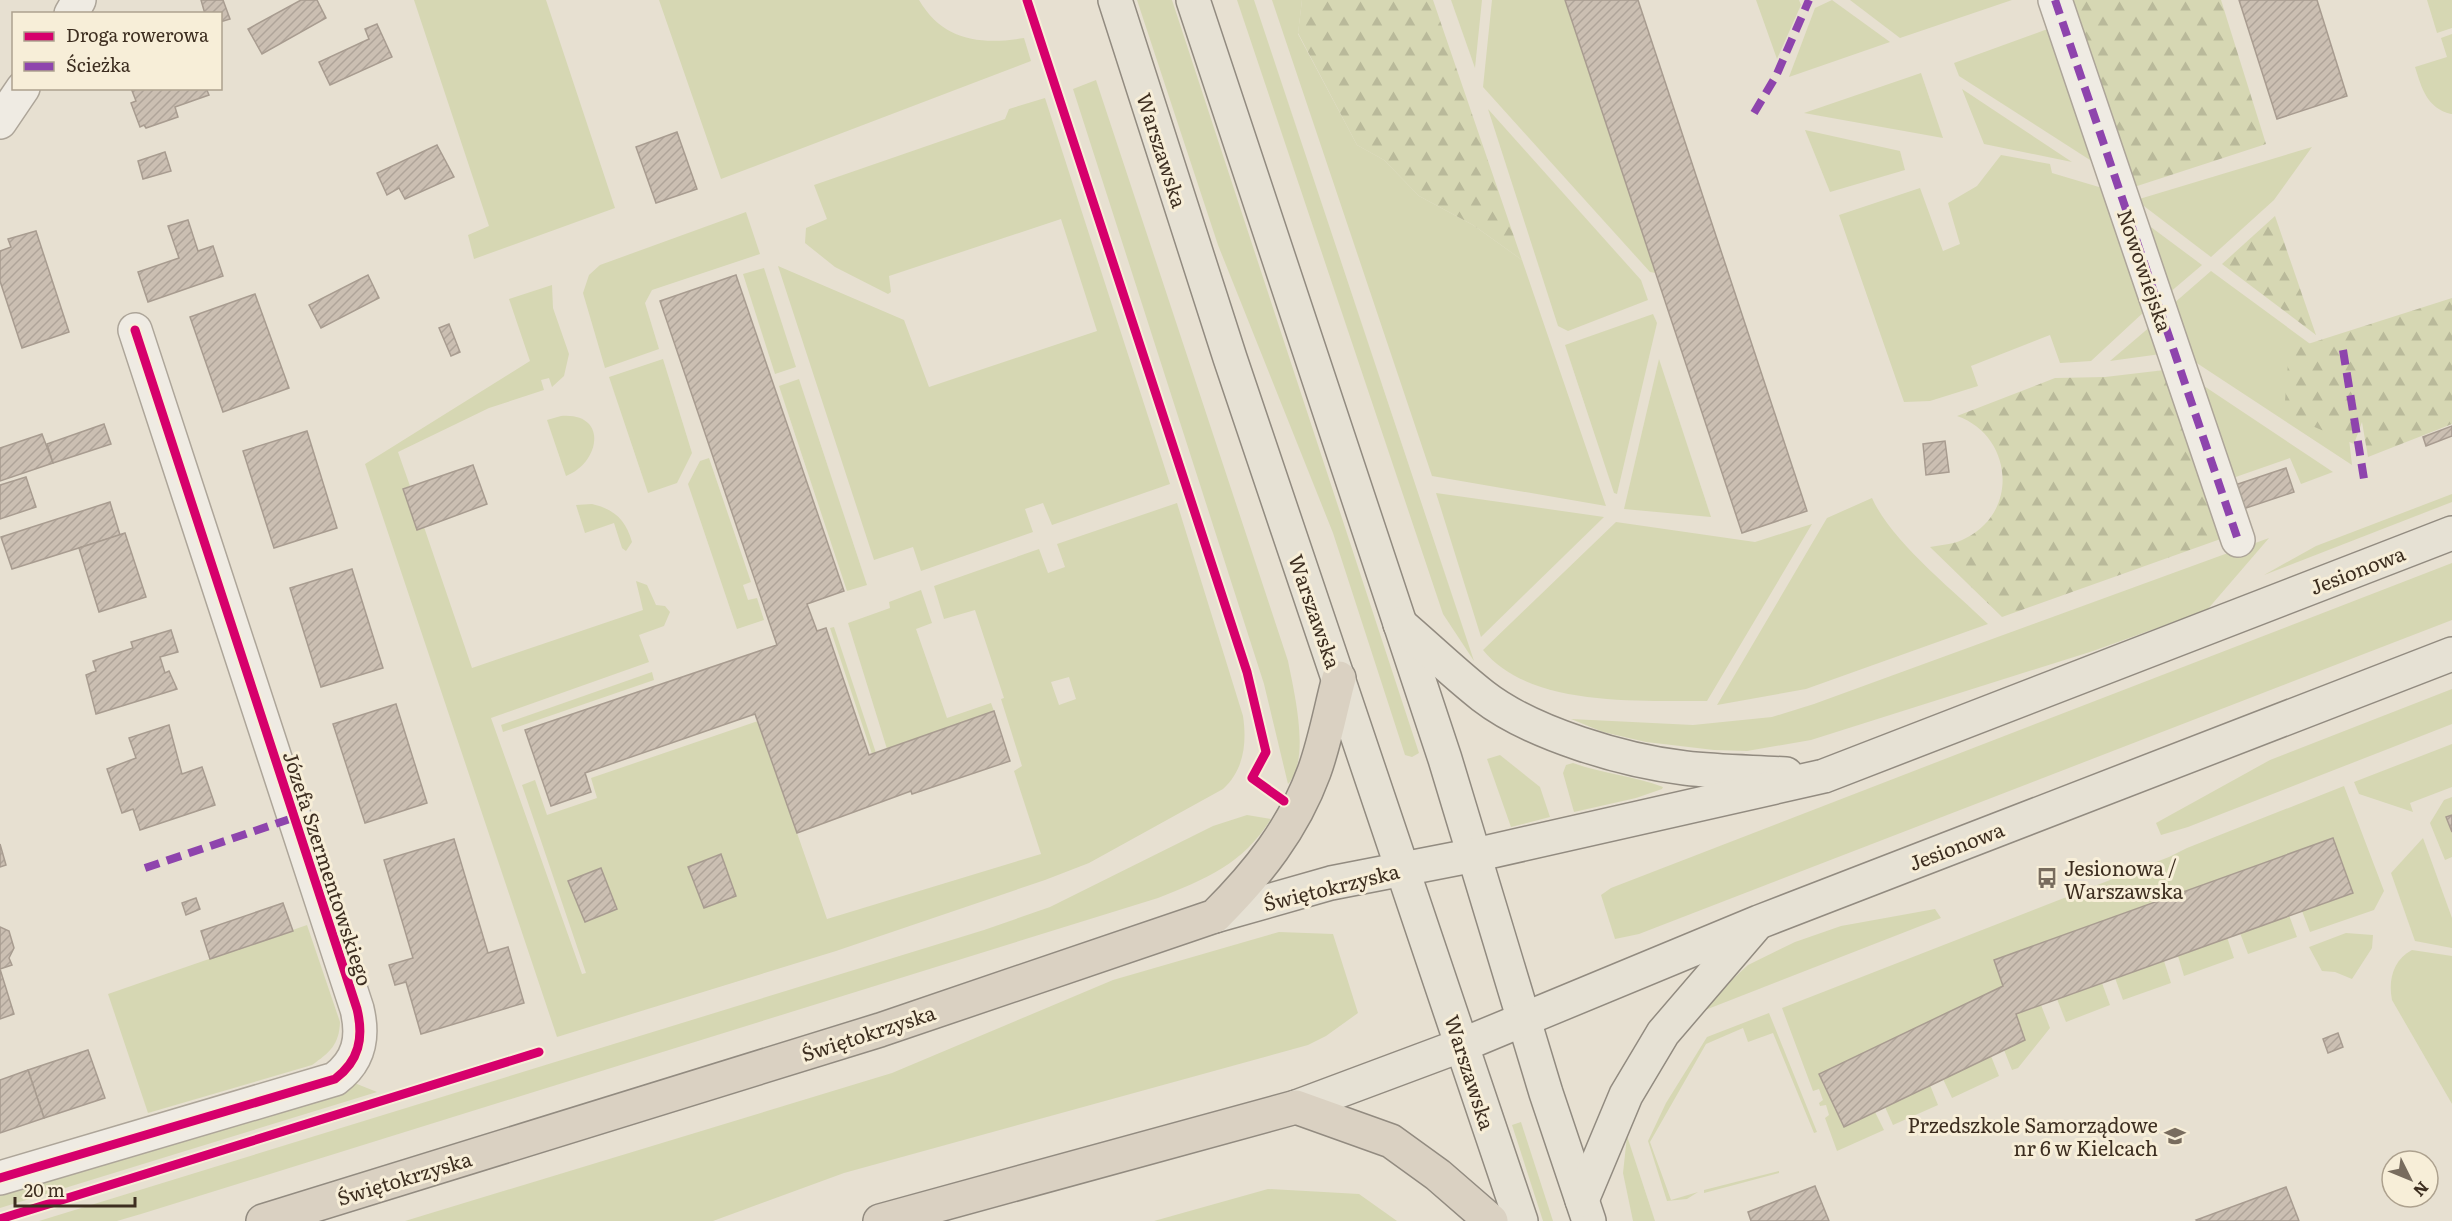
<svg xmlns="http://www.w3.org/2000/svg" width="2452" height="1221" font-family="Literata,serif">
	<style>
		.green { fill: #d6d7b3; fill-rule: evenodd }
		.forest { fill: url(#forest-firs) }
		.building { fill: url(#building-hatch); stroke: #a89c90; stroke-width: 1.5 }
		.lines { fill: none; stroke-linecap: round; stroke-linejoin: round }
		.minor-casing { stroke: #ada599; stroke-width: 36 }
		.major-casing { stroke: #928b80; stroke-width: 36 }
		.highway-casing { stroke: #928b80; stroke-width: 36 }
		.minor { stroke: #efebe3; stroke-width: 33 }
		.major { stroke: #e6e1d4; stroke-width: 33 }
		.highway { stroke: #dad1c2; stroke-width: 33 }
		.quiet { stroke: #8e44ad; stroke-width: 8; stroke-dasharray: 15 8; stroke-linecap: butt }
		.cycleway-casing { stroke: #f7eed8; stroke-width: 13 }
		.cycleway { stroke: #d6006c; stroke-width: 9 }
		.labels { text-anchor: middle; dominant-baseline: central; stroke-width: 6; stroke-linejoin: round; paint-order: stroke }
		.street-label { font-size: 20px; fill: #3d2e20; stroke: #f7eed8 }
		.poi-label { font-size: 20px; fill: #3d2e20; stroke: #f7eed8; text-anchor: start }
	</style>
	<defs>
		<pattern id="forest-firs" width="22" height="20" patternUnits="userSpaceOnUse" patternTransform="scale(1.5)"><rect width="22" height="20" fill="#d6d7b3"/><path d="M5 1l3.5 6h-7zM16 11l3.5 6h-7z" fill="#b9b99a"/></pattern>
		<pattern id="building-hatch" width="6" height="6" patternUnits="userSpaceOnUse" patternTransform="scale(1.5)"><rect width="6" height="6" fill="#cbbfb2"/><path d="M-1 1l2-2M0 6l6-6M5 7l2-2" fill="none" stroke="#afa499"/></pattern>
	</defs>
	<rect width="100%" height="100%" fill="#e7e0d1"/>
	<g class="green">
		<path d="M 414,0 L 546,0 L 615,208 L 474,259 L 468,235 L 489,226 Z"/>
		<path d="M 659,0 L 919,0 C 943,41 981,45 1024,38 L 1031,61 L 721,179 Z"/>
		<path d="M 1137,0 L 1172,0 L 1419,753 L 1412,757 L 1405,755 L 1333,533 L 1218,245 Z"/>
		<path d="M 1237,0 L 1254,0 L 1474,661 L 1443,614 Z"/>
		<path d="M 1272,0 L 1302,0 L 1298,34 L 1357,145 L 1384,160 L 1419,196 L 1473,225 L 1522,260 L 1606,506 L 1432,476 Z"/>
		<path d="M 1451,0 L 1482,0 L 1475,68 Z"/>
		<path d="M 1492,0 L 1565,0 L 1656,273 L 1650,272 L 1483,87 Z"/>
		<path d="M 1756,0 L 1799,0 L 1801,5 L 1777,59 Z"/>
		<path d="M 1832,0 L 1890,42 L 1789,77 L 1815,8 Z"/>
		<path d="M 1850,0 L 2012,0 L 1900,38 Z"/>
		<path d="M 2427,0 L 2452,0 L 2452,28 L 2437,33 Z"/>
		<path d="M 2053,27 L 2104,169 L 1959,76 L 1954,63 Z"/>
		<path d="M 2452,34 L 2452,114 L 2451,114 C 2427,108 2422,89 2415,67 L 2447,57 L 2441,38 Z"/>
		<path d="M 1921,73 L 1943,138 L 1804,113 Z"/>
		<path d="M 1096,80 L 1288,661 C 1294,691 1311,760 1288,784 L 1264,684 L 1073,89 Z"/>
		<path d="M 1962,89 L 2072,162 L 1984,144 Z"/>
		<path d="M 1045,98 L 1170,484 L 1052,525 L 1043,503 L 1025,509 L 1033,532 L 921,571 L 913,547 L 874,560 L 778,266 L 904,320 L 929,387 L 1097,331 L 1061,219 L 889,276 L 891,292 L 888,294 L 835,267 L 805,243 L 806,228 L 827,219 L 814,185 L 1005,119 L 1009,109 Z"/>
		<path d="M 1488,109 L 1641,280 L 1648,300 L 1568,331 L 1558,326 Z"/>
		<path d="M 1805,130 L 1900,151 L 1905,170 L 1830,192 Z"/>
		<path d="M 2312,147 L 2274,200 L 2211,257 L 2136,200 Z"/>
		<path d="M 2001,155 L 2050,164 L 2052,173 L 2109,190 L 2145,311 L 2091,361 L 2060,363 L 2050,335 L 1971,366 L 1978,386 L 1930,401 L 1904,402 L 1839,215 L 1920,188 L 1943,251 L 1960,244 L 1948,203 L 1977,186 Z"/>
		<path d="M 746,212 L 760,254 L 652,290 L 645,303 L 659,349 L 605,368 L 583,293 L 589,275 L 600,265 Z"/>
		<path d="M 2132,213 L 2202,265 L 2162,299 Z"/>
		<path d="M 764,268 L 796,367 L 775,374 L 743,274 Z"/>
		<path d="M 2211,271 L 2328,357 L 2340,361 L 2352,465 L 2180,352 L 2165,311 Z"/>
		<path d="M 552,285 L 553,308 L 569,354 L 564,376 L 552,387 L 549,378 L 541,380 L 544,390 L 489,408 L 398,452 L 410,486 L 403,489 L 417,529 L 424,527 L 472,668 L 643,610 L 636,581 L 647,585 L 656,605 L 665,606 L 670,612 L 664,626 L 639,635 L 649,662 L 491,718 L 582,974 L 586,973 L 522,785 L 535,780 L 547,815 L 597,798 L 591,778 L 758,721 L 827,919 L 1041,854 L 1014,771 L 1022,766 L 1001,699 L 1004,698 L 975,610 L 944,619 L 934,586 L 1039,549 L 1048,573 L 1065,567 L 1057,544 L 1177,503 L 1243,716 C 1247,743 1244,770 1223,789 L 1089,863 L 1045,880 L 836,951 L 557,1037 L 365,464 L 530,361 L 509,299 ZM 1069,677 L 1076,699 L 1059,705 L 1051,682 Z"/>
		<path d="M 1653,314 L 1657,323 L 1617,494 L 1614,493 L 1565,345 Z"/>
		<path d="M 2158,320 L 2168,353 L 2110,361 Z"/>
		<path d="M 663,359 L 692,453 L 677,483 L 648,493 L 609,377 Z"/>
		<path d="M 1659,359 L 1711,517 L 1624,509 Z"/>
		<path d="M 2186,374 L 2333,472 L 2301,484 L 2290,458 L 2227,480 Z"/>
		<path d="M 799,379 L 867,585 L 847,591 L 779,386 Z"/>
		<path d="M 561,416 C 608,412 601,462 566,476 L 547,420 Z"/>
		<path d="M 709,458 L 751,582 L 743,585 L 748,600 L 757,598 L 764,620 L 737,629 L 688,484 L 700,461 Z"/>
		<path d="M 1436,493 L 1604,517 L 1481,637 Z"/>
		<path d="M 2452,494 L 2452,502 L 2264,575 L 2316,546 Z"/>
		<path d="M 1872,498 C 1891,541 1953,590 1988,624 L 1806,689 L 1717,705 L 1827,518 Z"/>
		<path d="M 592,504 C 614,509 626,520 632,542 L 626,551 L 622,548 L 614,523 L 585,533 L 576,505 Z"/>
		<path d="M 1616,522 L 1755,542 L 1812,524 L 1707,701 C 1640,700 1530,708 1483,650 Z"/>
		<path d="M 2269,538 L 2207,610 L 2093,651 L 1811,740 L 1747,751 L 1714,750 L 1646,742 L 1603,732 L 1571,719 L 1693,725 L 1772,717 L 1814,704 Z"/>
		<path d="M 2452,563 L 2452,620 L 1639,934 L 1615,939 L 1601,895 L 1611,888 Z"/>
		<path d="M 921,590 L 932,623 L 916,629 L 947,718 L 991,703 L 994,711 L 887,749 L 848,623 L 890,608 L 889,602 Z"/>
		<path d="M 834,627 L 876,753 L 872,754 L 830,628 Z"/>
		<path d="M 652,672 L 654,680 L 503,732 L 501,725 Z"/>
		<path d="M 2452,689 L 2452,724 L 2188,827 L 2161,835 L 2156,823 L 2270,760 Z"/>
		<path d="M 2452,744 L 2452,787 L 2410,803 L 2413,812 L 2359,794 L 2354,782 Z"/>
		<path d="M 1500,755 L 1540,787 L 1550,817 L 1511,827 L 1487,759 Z"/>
		<path d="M 1573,763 C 1603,774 1635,776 1663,787 L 1662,789 L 1636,798 L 1574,812 L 1563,773 L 1566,765 Z"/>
		<path d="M 2344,786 L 2384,891 L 2374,910 L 2310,932 L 2302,911 L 2353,893 L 2333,838 L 1995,960 L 2003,986 L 1875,1112 L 1884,1130 L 1837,1151 L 1825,1118 L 1829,1115 L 1826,1105 L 1820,1106 L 1819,1103 L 1823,1100 L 1819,1089 L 1813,1091 L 1782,1008 L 2169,857 L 2187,848 Z"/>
		<path d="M 2452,797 L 2452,815 L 2447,817 L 2452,832 L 2452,857 L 2445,860 L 2430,823 L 2444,800 Z"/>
		<path d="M 1247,815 L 1271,819 C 1243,864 1206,879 1158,898 L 141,1214 L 117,1221 L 39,1221 L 984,930 L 1050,907 L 1213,826 Z"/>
		<path d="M 2423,838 L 2452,918 L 2452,948 L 2415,941 L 2391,873 Z"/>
		<path d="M 1935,909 L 1941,918 L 1695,1014 L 1748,965 L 1795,942 L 1841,926 Z"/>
		<path d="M 2289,915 L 2297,937 L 2248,954 L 2240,933 Z"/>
		<path d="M 307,925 L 340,1022 C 339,1045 330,1052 312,1065 L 148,1113 L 108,994 Z"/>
		<path d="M 1279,932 L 1333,934 L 1358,1013 L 1326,1036 L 1308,1045 L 844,1173 L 713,1221 L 405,1221 L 892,1073 L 1113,980 Z"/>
		<path d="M 2346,933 L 2373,935 L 2372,948 L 2352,979 L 2335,972 L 2322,971 L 2309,947 Z"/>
		<path d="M 2227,937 L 2234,958 L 2184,976 L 2178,956 Z"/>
		<path d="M 2412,950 L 2452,956 L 2452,1104 L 2392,1000 C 2388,980 2393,960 2412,950 Z"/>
		<path d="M 2164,961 L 2171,983 L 2123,1000 L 2115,978 Z"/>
		<path d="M 2102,983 L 2110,1005 L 2066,1022 L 2057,999 Z"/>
		<path d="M 2041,1005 L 2050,1028 L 2018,1068 L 2012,1070 L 2004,1050 L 2025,1040 L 2016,1014 Z"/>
		<path d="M 1769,1013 L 1817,1132 L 1814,1133 L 1773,1033 L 1748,1042 L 1743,1028 L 1706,1044 L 1650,1142 L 1671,1200 L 1698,1192 L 1687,1199 L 1667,1201 L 1648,1141 L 1666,1103 L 1707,1037 Z"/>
		<path d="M 1991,1056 L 1999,1076 L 1952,1098 L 1943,1079 Z"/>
		<path d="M 352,1082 L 377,1092 L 0,1208 L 0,1196 L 336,1094 Z"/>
		<path d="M 1930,1085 L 1938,1105 L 1893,1125 L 1885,1107 Z"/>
		<path d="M 1521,1122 L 1553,1221 L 1543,1221 L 1512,1125 Z"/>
		<path d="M 1627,1136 L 1655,1221 L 1633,1221 L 1623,1173 Z"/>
		<path d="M 1779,1171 L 1779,1173 L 1704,1193 L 1704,1190 Z"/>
		<path d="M 1268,1189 L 1359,1194 L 1397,1221 L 1154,1221 Z"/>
	</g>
	<g class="forest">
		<path d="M 1302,0 L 1433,0 L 1522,260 L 1473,225 L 1419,196 L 1384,160 L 1357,145 L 1298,33 Z"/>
		<path d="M 2065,0 L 2221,0 L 2266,144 L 2128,189 Z"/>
		<path d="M 2275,216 L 2316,335 L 2222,264 Z"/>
		<path d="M 2452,298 L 2452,424 L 2368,457 L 2362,422 L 2354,444 L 2284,414 L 2289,350 Z"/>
		<path d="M 2173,369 L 2229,536 L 2002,617 L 1930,547 C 1942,545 1956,544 1966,538 C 2020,511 2012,435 1957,416 L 2055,378 L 2105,377 Z"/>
	</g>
	<g class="building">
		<path d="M 201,0 L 223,0 L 230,19 L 220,22 L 220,14 L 205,14 Z"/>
		<path d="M 301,0 L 317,0 L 326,18 L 262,54 L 248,29 Z"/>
		<path d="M 1565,0 L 1638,0 L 1807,511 L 1742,533 Z"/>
		<path d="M 2239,0 L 2317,0 L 2347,96 L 2277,119 Z"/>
		<path d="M 377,24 L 392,57 L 330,85 L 319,62 L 369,39 L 365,29 Z"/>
		<path d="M 131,88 L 206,88 L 209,95 L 175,107 L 178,117 L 146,128 L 144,125 L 140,127 L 131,103 L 136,101 Z"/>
		<path d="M 677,132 L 697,189 L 656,203 L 636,147 Z"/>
		<path d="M 437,145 L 454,177 L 405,199 L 399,188 L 387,195 L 377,173 Z"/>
		<path d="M 165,152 L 171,171 L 143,179 L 138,161 Z"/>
		<path d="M 188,220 L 198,251 L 213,246 L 223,276 L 148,302 L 138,272 L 179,258 L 168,226 Z"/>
		<path d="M 36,231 L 69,332 L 22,348 L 0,281 L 0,251 L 11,247 L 8,239 Z"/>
		<path d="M 368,275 L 379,298 L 321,328 L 309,305 Z"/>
		<path d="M 736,275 L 844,591 L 807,604 L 817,631 L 826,628 L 869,755 L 994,711 L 1010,761 L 912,794 L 911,791 L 797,833 L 755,714 L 585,773 L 591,792 L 551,806 L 525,730 L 777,645 L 660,301 Z"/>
		<path d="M 255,294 L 289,388 L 223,412 L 190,317 Z"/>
		<path d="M 449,324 L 460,352 L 451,356 L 439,328 Z"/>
		<path d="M 104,424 L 111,444 L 53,463 L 47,444 Z"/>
		<path d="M 2452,426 L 2452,436 L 2426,446 L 2423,437 Z"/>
		<path d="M 307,431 L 337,528 L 274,548 L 243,451 Z"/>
		<path d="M 42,434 L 53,463 L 0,481 L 0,448 Z"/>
		<path d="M 1945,441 L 1949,472 L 1926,475 L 1923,444 Z"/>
		<path d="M 473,465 L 487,504 L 417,530 L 403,489 Z"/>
		<path d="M 2286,468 L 2294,492 L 2240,510 L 2232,486 Z"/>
		<path d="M 26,477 L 36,507 L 0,519 L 0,485 Z"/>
		<path d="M 110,502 L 120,535 L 12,569 L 1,537 Z"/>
		<path d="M 125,533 L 146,597 L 99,612 L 79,548 Z"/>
		<path d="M 352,569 L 383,668 L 321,687 L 290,588 Z"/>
		<path d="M 171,630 L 178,652 L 160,657 L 165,673 L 169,671 L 177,689 L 96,714 L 86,675 L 96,671 L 93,661 L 133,648 L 131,642 Z"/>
		<path d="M 396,704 L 427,803 L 365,823 L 333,724 Z"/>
		<path d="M 169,725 L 182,774 L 202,767 L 215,805 L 140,830 L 133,809 L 122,813 L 107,769 L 136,758 L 129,738 Z"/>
		<path d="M 2452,815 L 2452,832 L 2446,817 Z"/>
		<path d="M 2333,838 L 2353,893 L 2016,1014 L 2025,1040 L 1844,1127 L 1819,1074 L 2003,986 L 1994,960 Z"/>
		<path d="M 454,839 L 488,953 L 508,947 L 524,1003 L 421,1034 L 406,982 L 395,985 L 389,965 L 413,958 L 384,860 Z"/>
		<path d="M 0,844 L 6,865 L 0,867 Z"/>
		<path d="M 721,854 L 736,896 L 704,908 L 688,867 Z"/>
		<path d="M 601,868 L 617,909 L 585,922 L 568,881 Z"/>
		<path d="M 196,898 L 200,909 L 186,915 L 182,903 Z"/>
		<path d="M 283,903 L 293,931 L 210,959 L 201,931 Z"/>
		<path d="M 0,927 L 9,931 L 14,948 L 9,958 L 12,965 L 0,969 L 14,1014 L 0,1019 Z"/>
		<path d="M 2338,1033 L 2343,1047 L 2328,1053 L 2323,1039 Z"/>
		<path d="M 88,1050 L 105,1098 L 44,1118 L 28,1070 Z"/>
		<path d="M 28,1070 L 44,1118 L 0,1133 L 0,1080 Z"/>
		<path d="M 1815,1186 L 1829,1221 L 1751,1221 L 1748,1212 Z"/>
		<path d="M 2286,1187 L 2299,1221 L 2197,1221 L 2196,1220 Z"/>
	</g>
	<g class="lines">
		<defs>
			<g id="minor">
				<path d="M 2055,0 L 2238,540"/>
				<path d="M 71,14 L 79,0"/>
				<path d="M 0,122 L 23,88"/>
				<path d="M 0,1178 L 335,1079 C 359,1061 364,1038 357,1009 L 135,330"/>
			</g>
			<g id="major">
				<path d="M 1115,0 L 1230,358 L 1521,1221"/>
				<path d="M 1193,0 L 1445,759 L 1546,1093 L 1589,1221"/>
				<path d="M 1400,624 C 1428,648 1455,674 1483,696 C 1532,734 1625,761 1685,768 C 1719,772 1753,772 1786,774"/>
				<path d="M 1215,916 L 1331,883 L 1475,855 L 1824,776 L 2452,533"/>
				<path d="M 1296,1107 L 1462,1045 L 1759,922 L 2452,654"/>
				<path d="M 1582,1200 L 1626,1095 L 1663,1033 L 1754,927"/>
			</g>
			<g id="highway">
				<path d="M 263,1221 L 880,1030 L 1215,916 C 1258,873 1293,829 1314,772 C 1325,742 1331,708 1339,678"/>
				<path d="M 880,1221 L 1296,1107 L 1391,1141 L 1438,1175 L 1491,1221"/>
			</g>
		</defs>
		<use href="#minor" class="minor-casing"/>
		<use href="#major" class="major-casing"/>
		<use href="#highway" class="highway-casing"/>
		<use href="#minor" class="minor"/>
		<use href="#major" class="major"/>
		<use href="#highway" class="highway"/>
		<g class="quiet">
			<path d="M 2055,0 L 2238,540"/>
			<path d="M 1754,113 L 1776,76 L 1809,0"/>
			<path d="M 2343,350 L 2365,485"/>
			<path d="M 145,868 L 293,818"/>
		</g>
		<defs>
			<g id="cycleway">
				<path d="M 1027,0 L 1247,672 L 1266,752 L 1252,778 L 1284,801"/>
				<path d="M 0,1178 L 335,1079 C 359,1061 364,1038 357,1009 L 135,330"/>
				<path d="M 0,1219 L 539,1052"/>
			</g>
		</defs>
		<use href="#cycleway" class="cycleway-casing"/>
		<use href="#cycleway" class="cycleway"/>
	</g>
	<defs>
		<symbol id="bus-bare" viewBox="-9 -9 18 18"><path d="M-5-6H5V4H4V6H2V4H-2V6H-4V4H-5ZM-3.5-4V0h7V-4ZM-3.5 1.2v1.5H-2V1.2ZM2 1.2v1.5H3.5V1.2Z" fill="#786c5e" stroke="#f7eed8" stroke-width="2.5" paint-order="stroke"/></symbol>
		<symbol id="school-bare" viewBox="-9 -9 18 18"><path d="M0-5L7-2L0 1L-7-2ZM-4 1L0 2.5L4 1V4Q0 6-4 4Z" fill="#786c5e" stroke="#f7eed8" stroke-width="2.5" paint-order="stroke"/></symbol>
	</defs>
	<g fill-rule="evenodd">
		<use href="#bus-bare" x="2032" y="863" width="30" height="30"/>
		<use href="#school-bare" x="2160" y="1121" width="30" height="30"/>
	</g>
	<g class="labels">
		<g class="street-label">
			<text transform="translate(1163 150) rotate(72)">Warszawska</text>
			<text transform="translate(2146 270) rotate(71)">Nowowiejska</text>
			<text transform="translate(2357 569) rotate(-21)">Jesionowa</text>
			<text transform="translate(1316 611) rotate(71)">Warszawska</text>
			<text transform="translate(1956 845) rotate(-21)">Jesionowa</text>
			<text transform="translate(329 868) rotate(72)">Józefa Szermentowskiego</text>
			<text transform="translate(1331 886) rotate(-14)">Świętokrzyska</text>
			<text transform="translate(868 1032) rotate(-18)">Świętokrzyska</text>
			<text transform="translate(1471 1072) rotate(72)">Warszawska</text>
			<text transform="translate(404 1177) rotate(-17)">Świętokrzyska</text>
		</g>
		<g class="poi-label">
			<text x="2064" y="867">Jesionowa /<tspan x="2064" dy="23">Warszawska</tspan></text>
			<text x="2158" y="1124" text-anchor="end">Przedszkole Samorządowe<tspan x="2158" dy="23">nr 6 w Kielcach</tspan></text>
		</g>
	</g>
	<rect x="12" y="12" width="210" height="78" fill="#f7eed8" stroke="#ada18e" stroke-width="1.5"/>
	<rect x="24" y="32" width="30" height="9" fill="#d6006c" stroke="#ada18e" stroke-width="1.5"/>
	<text x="66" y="42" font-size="18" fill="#3d2e20">Droga rowerowa</text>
	<rect x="24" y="62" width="30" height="9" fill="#8e44ad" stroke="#ada18e" stroke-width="1.5"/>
	<text x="66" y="72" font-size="18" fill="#3d2e20">Ścieżka</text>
	<g transform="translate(2410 1179) rotate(133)"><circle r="28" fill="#f7eed8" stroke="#ada18e" stroke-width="1.5"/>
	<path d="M0-4.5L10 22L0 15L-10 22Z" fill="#786c5e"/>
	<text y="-9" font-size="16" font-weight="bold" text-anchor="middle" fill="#3d2e20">N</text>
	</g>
	<path d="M15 1197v9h120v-9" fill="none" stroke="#3d2e20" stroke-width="3"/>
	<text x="24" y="1197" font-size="18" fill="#3d2e20" stroke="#f7eed8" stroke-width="4.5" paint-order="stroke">20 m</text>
</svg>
